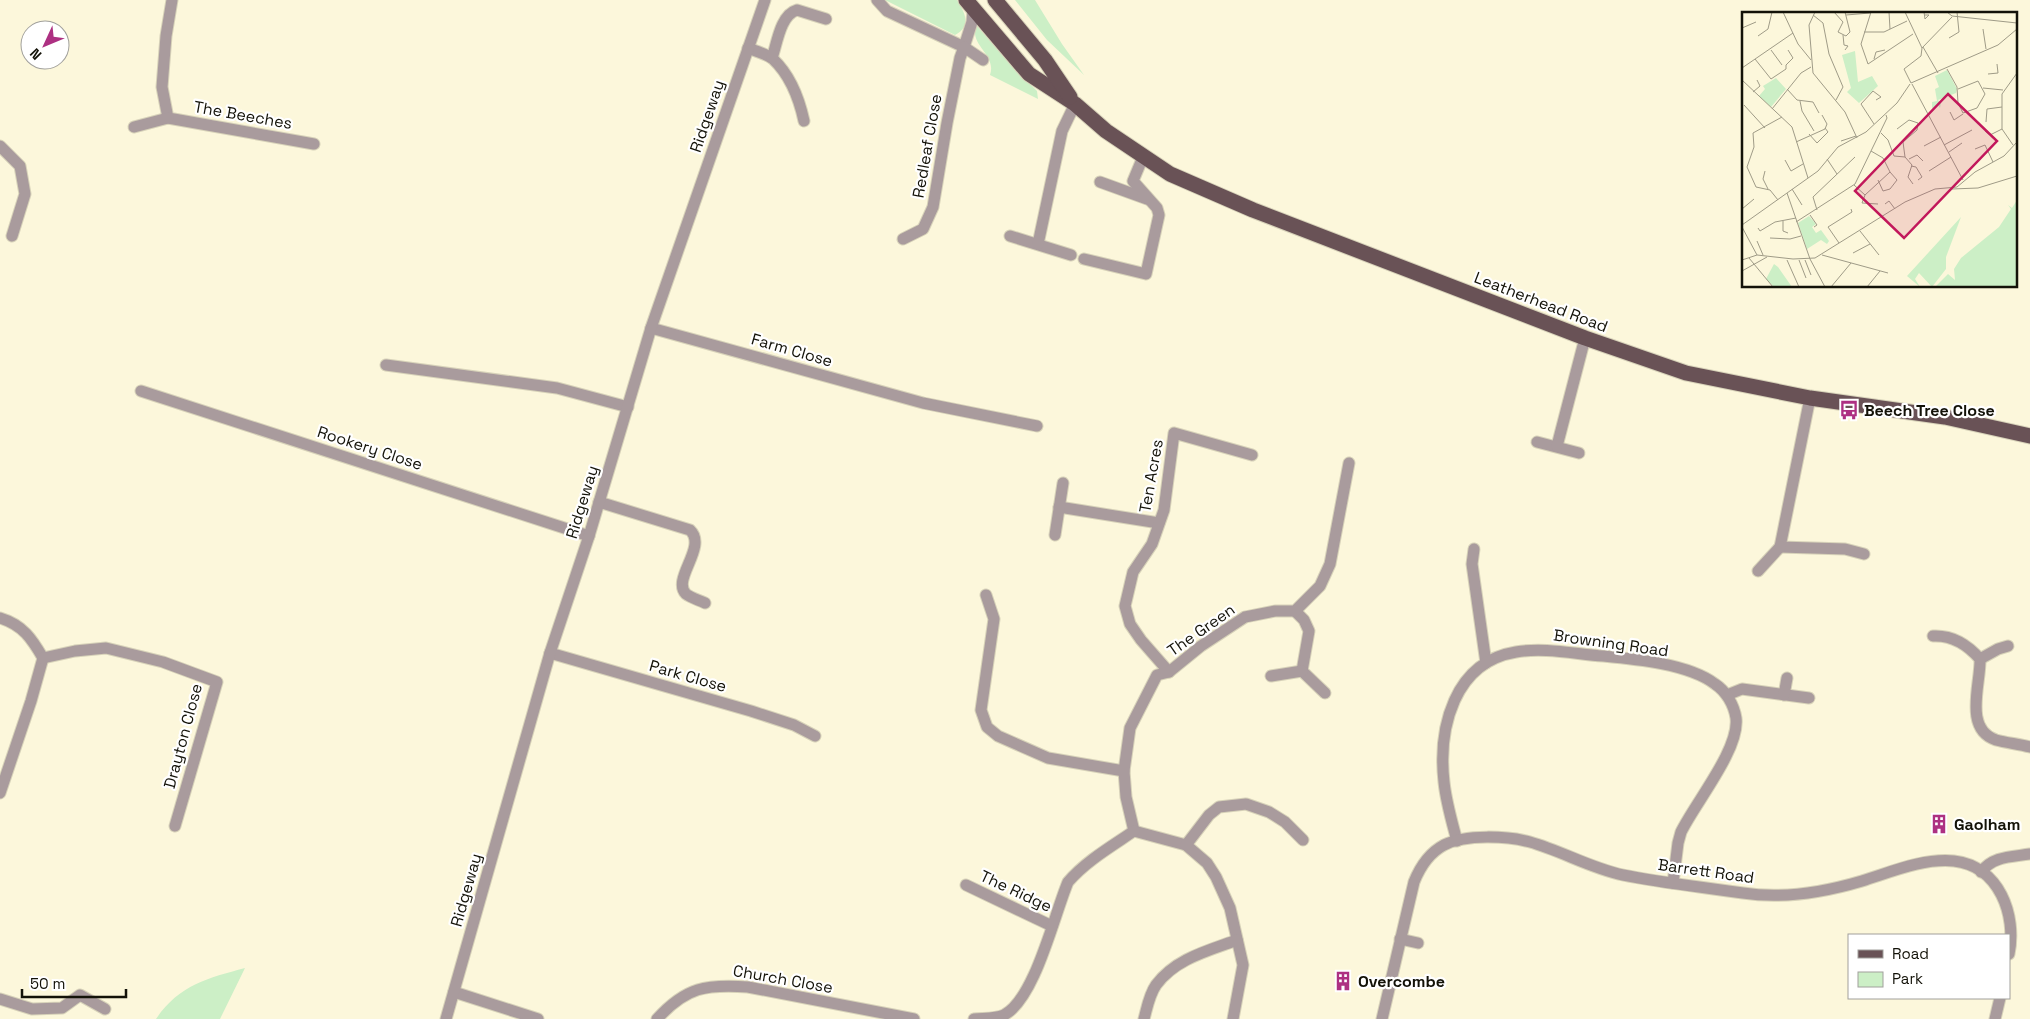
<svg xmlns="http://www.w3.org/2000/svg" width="2030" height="1019" font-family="'Space Grotesk',sans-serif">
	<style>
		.green { fill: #ccefc6 }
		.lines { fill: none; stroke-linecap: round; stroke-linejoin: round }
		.street-casing { stroke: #d7d2b9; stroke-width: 13 }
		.primary-casing { stroke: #d7d2b9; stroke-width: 17 }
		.street { stroke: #a99b9d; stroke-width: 11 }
		.primary { stroke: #695256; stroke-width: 15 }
		.labels { text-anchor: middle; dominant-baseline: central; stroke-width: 4.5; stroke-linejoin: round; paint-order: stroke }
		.street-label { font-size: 16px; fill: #131208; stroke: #fff }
		.poi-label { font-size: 16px; font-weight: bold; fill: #131208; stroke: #fff; text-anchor: start }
		.inset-road { fill: none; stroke: #9f9b87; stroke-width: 1 }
		.view { fill: #c2185b; fill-opacity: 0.15; stroke: #c2185b; stroke-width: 2.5 }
		.inset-edge { fill: none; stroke: #131208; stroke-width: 2.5 }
	</style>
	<rect width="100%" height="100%" fill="#fcf7db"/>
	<g class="green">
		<path d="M 885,0 L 957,0 C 965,13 972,26 955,35 Z"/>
		<path d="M 1015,0 L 1035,0 L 1062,44 L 1084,75 L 1047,40 Z"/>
		<path d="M 976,25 L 1014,68 L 1037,91 L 1038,99 L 990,75 C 997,54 969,46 976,25 Z"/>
		<path d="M 245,968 L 220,1019 L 156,1019 C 179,985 208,978 245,968 Z"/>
	</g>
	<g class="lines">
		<defs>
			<g id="street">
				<path d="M 172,0 L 166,36 L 162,87 L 168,118 L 314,144"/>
				<path d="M 877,0 L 887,11 L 964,47 L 972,22 L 973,9"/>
				<path d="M 748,48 C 755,51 767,54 773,59 C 790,75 799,98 804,121"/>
				<path d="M 772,58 C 777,44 780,15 797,10 L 826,19"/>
				<path d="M 134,127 L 168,118"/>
				<path d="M 0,146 L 20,166 L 25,194 L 12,236"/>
				<path d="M 1100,182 L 1147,199"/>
				<path d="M 1010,236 L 1071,255"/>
				<path d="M 903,239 L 923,229 L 933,207 L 947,123 L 960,58 L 964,47 L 983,60"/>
				<path d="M 1038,244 L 1062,131 L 1075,104"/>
				<path d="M 1084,259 L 1146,274 L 1159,215 L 1157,208 L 1133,181 L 1143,157"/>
				<path d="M 651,328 L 923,403 L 1037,426"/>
				<path d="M 386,365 L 557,388 L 628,407"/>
				<path d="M 141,391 L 589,536"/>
				<path d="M 1810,398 L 1780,547 L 1845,549 L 1864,554"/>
				<path d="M 1537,442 L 1579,453"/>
				<path d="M 1557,446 L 1585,338"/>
				<path d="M 599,502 L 690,530 C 708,547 671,579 686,594 C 691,598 699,600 705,603"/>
				<path d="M 1059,507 L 1159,523"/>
				<path d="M 1055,535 L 1063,483"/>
				<path d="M 1474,549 L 1472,564 L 1486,663"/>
				<path d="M 1758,571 L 1780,547"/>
				<path d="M 986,595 L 994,619 L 981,710 L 987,727 L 998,736 L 1048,758 L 1124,771"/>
				<path d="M 1295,611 L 1304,620 L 1309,631 L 1302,671"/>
				<path d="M 0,618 C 23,625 32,639 43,658 L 31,701 L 0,793"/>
				<path d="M 1933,636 C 1952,635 1967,644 1980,659 C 1981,683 1963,729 1996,740 C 2007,743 2019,744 2030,747"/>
				<path d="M 550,653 L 751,711 L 794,725 L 815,736"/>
				<path d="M 43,658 L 75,651 L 106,648 L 163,662 L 217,682 L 175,826"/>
				<path d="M 1980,659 L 1998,649 L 2008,646"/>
				<path d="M 1302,671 L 1325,693"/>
				<path d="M 1169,672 L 1141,640 L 1130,624 L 1125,606 L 1133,572 L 1152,544 L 1164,510 L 1174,433 L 1252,455"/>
				<path d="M 1271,676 L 1302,671"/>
				<path d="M 1727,695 L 1742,689 L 1809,698"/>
				<path d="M 1784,695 L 1787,678"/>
				<path d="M 1134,831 L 1126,797 L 1124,771 L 1130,728 L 1157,675 L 1169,672 L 1201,646 L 1245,617 L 1275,611 L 1295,611 L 1320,586 L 1330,564 L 1349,463"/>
				<path d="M 1134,831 L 1186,845 L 1207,863 L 1216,877 L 1230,908 L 1243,965 L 1233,1019"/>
				<path d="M 1457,841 C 1452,822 1446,802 1444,782 C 1438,728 1454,662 1516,652 C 1544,647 1575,654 1603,656 C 1635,659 1689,664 1715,684 C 1726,691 1734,705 1736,718 C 1740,749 1695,803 1681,832 L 1678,843 L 1673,883"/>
				<path d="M 1186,845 L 1209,815 L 1219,807 L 1246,804 L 1269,812 L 1285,822 L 1303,840"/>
				<path d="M 1981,872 C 1993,856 2011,857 2030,854"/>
				<path d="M 966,885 L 1052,926"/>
				<path d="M 1400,939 L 1418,943"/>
				<path d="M 454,992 L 538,1019"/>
				<path d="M 0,999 L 32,1009 L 62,1008 L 80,995 L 105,1009"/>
				<path d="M 446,1019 L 550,653 L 589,536 L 651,328 L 765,0"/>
				<path d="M 657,1019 C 686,987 706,984 748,987 L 914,1019"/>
				<path d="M 974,1019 C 983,1018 996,1019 1004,1015 C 1035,999 1054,915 1068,882 C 1086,861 1112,846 1134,831"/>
				<path d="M 1144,1019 C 1147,1008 1149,995 1156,985 C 1175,959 1207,951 1237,940"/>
				<path d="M 1382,1019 L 1414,882 C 1420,867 1429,853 1444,845 C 1466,834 1507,836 1530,842 C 1562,851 1590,868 1623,875 C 1662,883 1703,887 1743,893 C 1781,899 1825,892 1862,881 C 1891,872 1923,858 1954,861 C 1999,866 2017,915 2009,954"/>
				<path d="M 1995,1019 L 2000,998"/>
			</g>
			<g id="primary">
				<path d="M 966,0 L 1029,74 L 1075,104 L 1106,131 L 1170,174 L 1253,210 L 1585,338 L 1686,373 L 1810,398 L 1945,417 L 2030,436"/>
				<path d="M 995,0 L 1045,60 L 1070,97"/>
			</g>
		</defs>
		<use href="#street" class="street-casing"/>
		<use href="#primary" class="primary-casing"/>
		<use href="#street" class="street"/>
		<use href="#primary" class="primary"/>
	</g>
	<defs>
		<symbol id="bus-bare" viewBox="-9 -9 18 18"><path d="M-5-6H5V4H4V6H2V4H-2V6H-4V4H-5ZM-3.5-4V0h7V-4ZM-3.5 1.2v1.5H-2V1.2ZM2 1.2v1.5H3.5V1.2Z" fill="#ad3082" stroke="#fff" stroke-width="2.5" paint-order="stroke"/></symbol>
		<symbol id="building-bare" viewBox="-9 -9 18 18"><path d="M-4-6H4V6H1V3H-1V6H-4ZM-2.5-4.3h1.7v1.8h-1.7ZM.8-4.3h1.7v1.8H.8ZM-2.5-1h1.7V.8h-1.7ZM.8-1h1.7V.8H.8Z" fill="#ad3082" stroke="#fff" stroke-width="2.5" paint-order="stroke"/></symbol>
	</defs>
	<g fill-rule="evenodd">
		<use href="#bus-bare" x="1835" y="396" width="28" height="28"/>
		<use href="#building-bare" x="1925" y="810" width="28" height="28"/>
		<use href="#building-bare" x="1329" y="967" width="28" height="28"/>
	</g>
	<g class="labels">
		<g class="street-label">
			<text transform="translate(243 115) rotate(10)">The Beeches</text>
			<text transform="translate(707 116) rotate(-71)">Ridgeway</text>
			<text transform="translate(927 146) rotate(-80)">Redleaf Close</text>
			<text transform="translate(1541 302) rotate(21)">Leatherhead Road</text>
			<text transform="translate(792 350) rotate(16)">Farm Close</text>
			<text transform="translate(370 448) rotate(18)">Rookery Close</text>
			<text transform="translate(1151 476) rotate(-80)">Ten Acres</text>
			<text transform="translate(582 502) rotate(-73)">Ridgeway</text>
			<text transform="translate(1201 630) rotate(-35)">The Green</text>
			<text transform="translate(1611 643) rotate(8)">Browning Road</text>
			<text transform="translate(688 676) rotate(16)">Park Close</text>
			<text transform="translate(183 736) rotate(-75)">Drayton Close</text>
			<text transform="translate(1706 871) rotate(8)">Barrett Road</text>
			<text transform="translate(466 890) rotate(-74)">Ridgeway</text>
			<text transform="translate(1016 891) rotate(25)">The Ridge</text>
			<text transform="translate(783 979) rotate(10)">Church Close</text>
		</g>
		<g class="poi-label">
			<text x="1864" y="410">Beech Tree Close</text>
			<text x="1954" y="824">Gaolham</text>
			<text x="1358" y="981">Overcombe</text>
		</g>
	</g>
	<g transform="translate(1742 12)">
		<rect width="275" height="275" fill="#fcf7db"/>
		<path d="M 113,39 L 116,70 L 130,64 L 136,74 L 117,91 L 105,80 L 109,76 L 100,43 ZM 205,58 L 215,77 L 214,81 L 196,88 L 199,91 L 198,96 L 196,93 L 190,97 L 190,90 L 195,89 L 193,77 L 197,75 L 193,64 ZM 34,66 L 44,77 L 29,95 L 17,84 L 23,77 L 21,74 ZM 273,182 L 266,193 L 270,196 L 275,188 L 275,275 L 193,275 L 206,262 L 213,268 L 212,257 L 219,246 L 257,215 L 269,197 L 266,193 ZM 67,204 L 74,212 L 70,215 L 74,221 L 79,218 L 87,229 L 85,232 L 79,228 L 65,237 L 56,211 ZM 219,205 L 204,245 L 204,257 L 190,275 L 177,261 L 173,267 L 178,275 L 165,264 ZM 32,252 L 36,255 L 50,275 L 32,275 L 24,267 Z" fill="#ccefc6"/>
		<path class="inset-road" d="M 41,0 L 56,32 L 69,48M 73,0 L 67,13 L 71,61 L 103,100 L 115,126M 92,0 L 101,10 L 96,20 L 104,24 L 108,20 L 103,0M 129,0 L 119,32 L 126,52 L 171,22M 147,0 L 148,17M 163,0 L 180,36M 182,0 L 183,7 L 187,3 L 183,3M 205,0 L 210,4 L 275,11M 71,3 L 81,11 L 87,42 L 101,75 L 94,88M 104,3 L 128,1M 0,16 L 14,10M 241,17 L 244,37M 122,20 L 142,20 L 165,9M 101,23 L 102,33 L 106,34 L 103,38M 16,24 L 26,17 L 30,0M 207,26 L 217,20 L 215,0M 181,35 L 196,61M 180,36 L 210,5M 29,38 L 40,53M 13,47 L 29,67 L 44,57M 132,47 L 134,40 L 143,38M 0,56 L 51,21M 44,57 L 44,53 L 51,46 L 46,38M 205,57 L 215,75 L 216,91 L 221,101M 246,62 L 256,61 L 255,52M 0,68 L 50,115 L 66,166M 169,71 L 256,33 L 275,17M 169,71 L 162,57 L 179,44 L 180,36M 170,72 L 221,168M 241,76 L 261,78M 45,77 L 55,88 L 71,90 L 77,101M 216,77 L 236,69 L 243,82 L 235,96 L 221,101M 11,80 L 18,74 L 15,68M 58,89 L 60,99 L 72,119M 2,93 L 23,116M 30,97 L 59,61 L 69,55M 208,100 L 212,108 L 221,102M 244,110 L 245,97 L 260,95M 132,112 L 119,92 L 131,79 L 139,85 L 134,88M 155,117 L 167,108 L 176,111M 243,119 L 248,123 L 260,117M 139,121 L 146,128 L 152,144 L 163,145M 67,122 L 75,131 L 86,120 L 83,116M 99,129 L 114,124M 54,130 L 83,117 L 85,112 L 80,103M 202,133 L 230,118M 271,133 L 260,117 L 260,82 L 275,61M 182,134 L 199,125M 233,137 L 243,133 L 251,150M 207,140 L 220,131M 163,145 L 161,130 L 175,118 L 176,111M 163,145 L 170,153 L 166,165 L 171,172M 85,147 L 95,162M 167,147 L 175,143 L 181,149M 43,148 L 49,159 L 61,152M 169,154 L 174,155 L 180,165 L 176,168M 23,159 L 21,167 L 26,177M 187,159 L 209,145M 136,168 L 141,179 L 148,177 L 155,168 L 148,160M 112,173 L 123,183 L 148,160 L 141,146 L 129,139M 215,175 L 233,160 L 262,144 L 275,130M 50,177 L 60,193M 210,177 L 236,176 L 275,164M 45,181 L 68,247 L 83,275M 123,183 L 120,191 L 136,192M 36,188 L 28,178 L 14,175 L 5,155 L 12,135 L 11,121 L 40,105M 143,192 L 147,189 L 153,197M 0,197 L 12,187M 75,198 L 71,185 L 113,145M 68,203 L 75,213 L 72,215M 41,209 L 41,219 L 46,221M 54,210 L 113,172 L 145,106 L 144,103M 0,213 L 76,159 L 96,135 L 124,120 L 155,91 L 168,72M 0,215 L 15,243M 16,216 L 18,219 L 33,210 L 54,206M 118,219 L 137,243M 28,226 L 48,227 L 59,224M 15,229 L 21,243M 97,231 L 86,215 L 110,200 L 109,197M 111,241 L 128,232M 80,243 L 146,261M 7,246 L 31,275M 0,248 L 15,243 L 51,247 L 73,246 L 163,190 L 193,177 L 215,175M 45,248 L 57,275M 57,248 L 64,266M 63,248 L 69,263M 0,259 L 25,245M 89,275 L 109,251M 125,275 L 138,259"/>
		<path class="view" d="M 206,82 L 255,129 L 162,226 L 113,179 Z"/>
		<rect width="275" height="275" class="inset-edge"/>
	</g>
	<rect x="1848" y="934" width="162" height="65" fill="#ffffff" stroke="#a1a09c"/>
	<rect x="1858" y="950" width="25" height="8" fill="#695256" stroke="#a1a09c"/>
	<text x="1892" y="959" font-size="15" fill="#131208">Road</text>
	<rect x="1858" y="972" width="25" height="15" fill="#ccefc6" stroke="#a1a09c"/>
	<text x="1892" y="984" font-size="15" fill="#131208">Park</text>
	<g transform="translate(45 45) rotate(226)"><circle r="24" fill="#ffffff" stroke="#a1a09c"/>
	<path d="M0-4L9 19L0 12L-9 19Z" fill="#ad3082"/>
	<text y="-8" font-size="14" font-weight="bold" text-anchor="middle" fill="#131208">N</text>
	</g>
	<path d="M22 989v8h104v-8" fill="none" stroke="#131208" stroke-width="2.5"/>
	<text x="30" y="989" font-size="15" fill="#131208" stroke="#ffffff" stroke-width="4" paint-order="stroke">50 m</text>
</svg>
